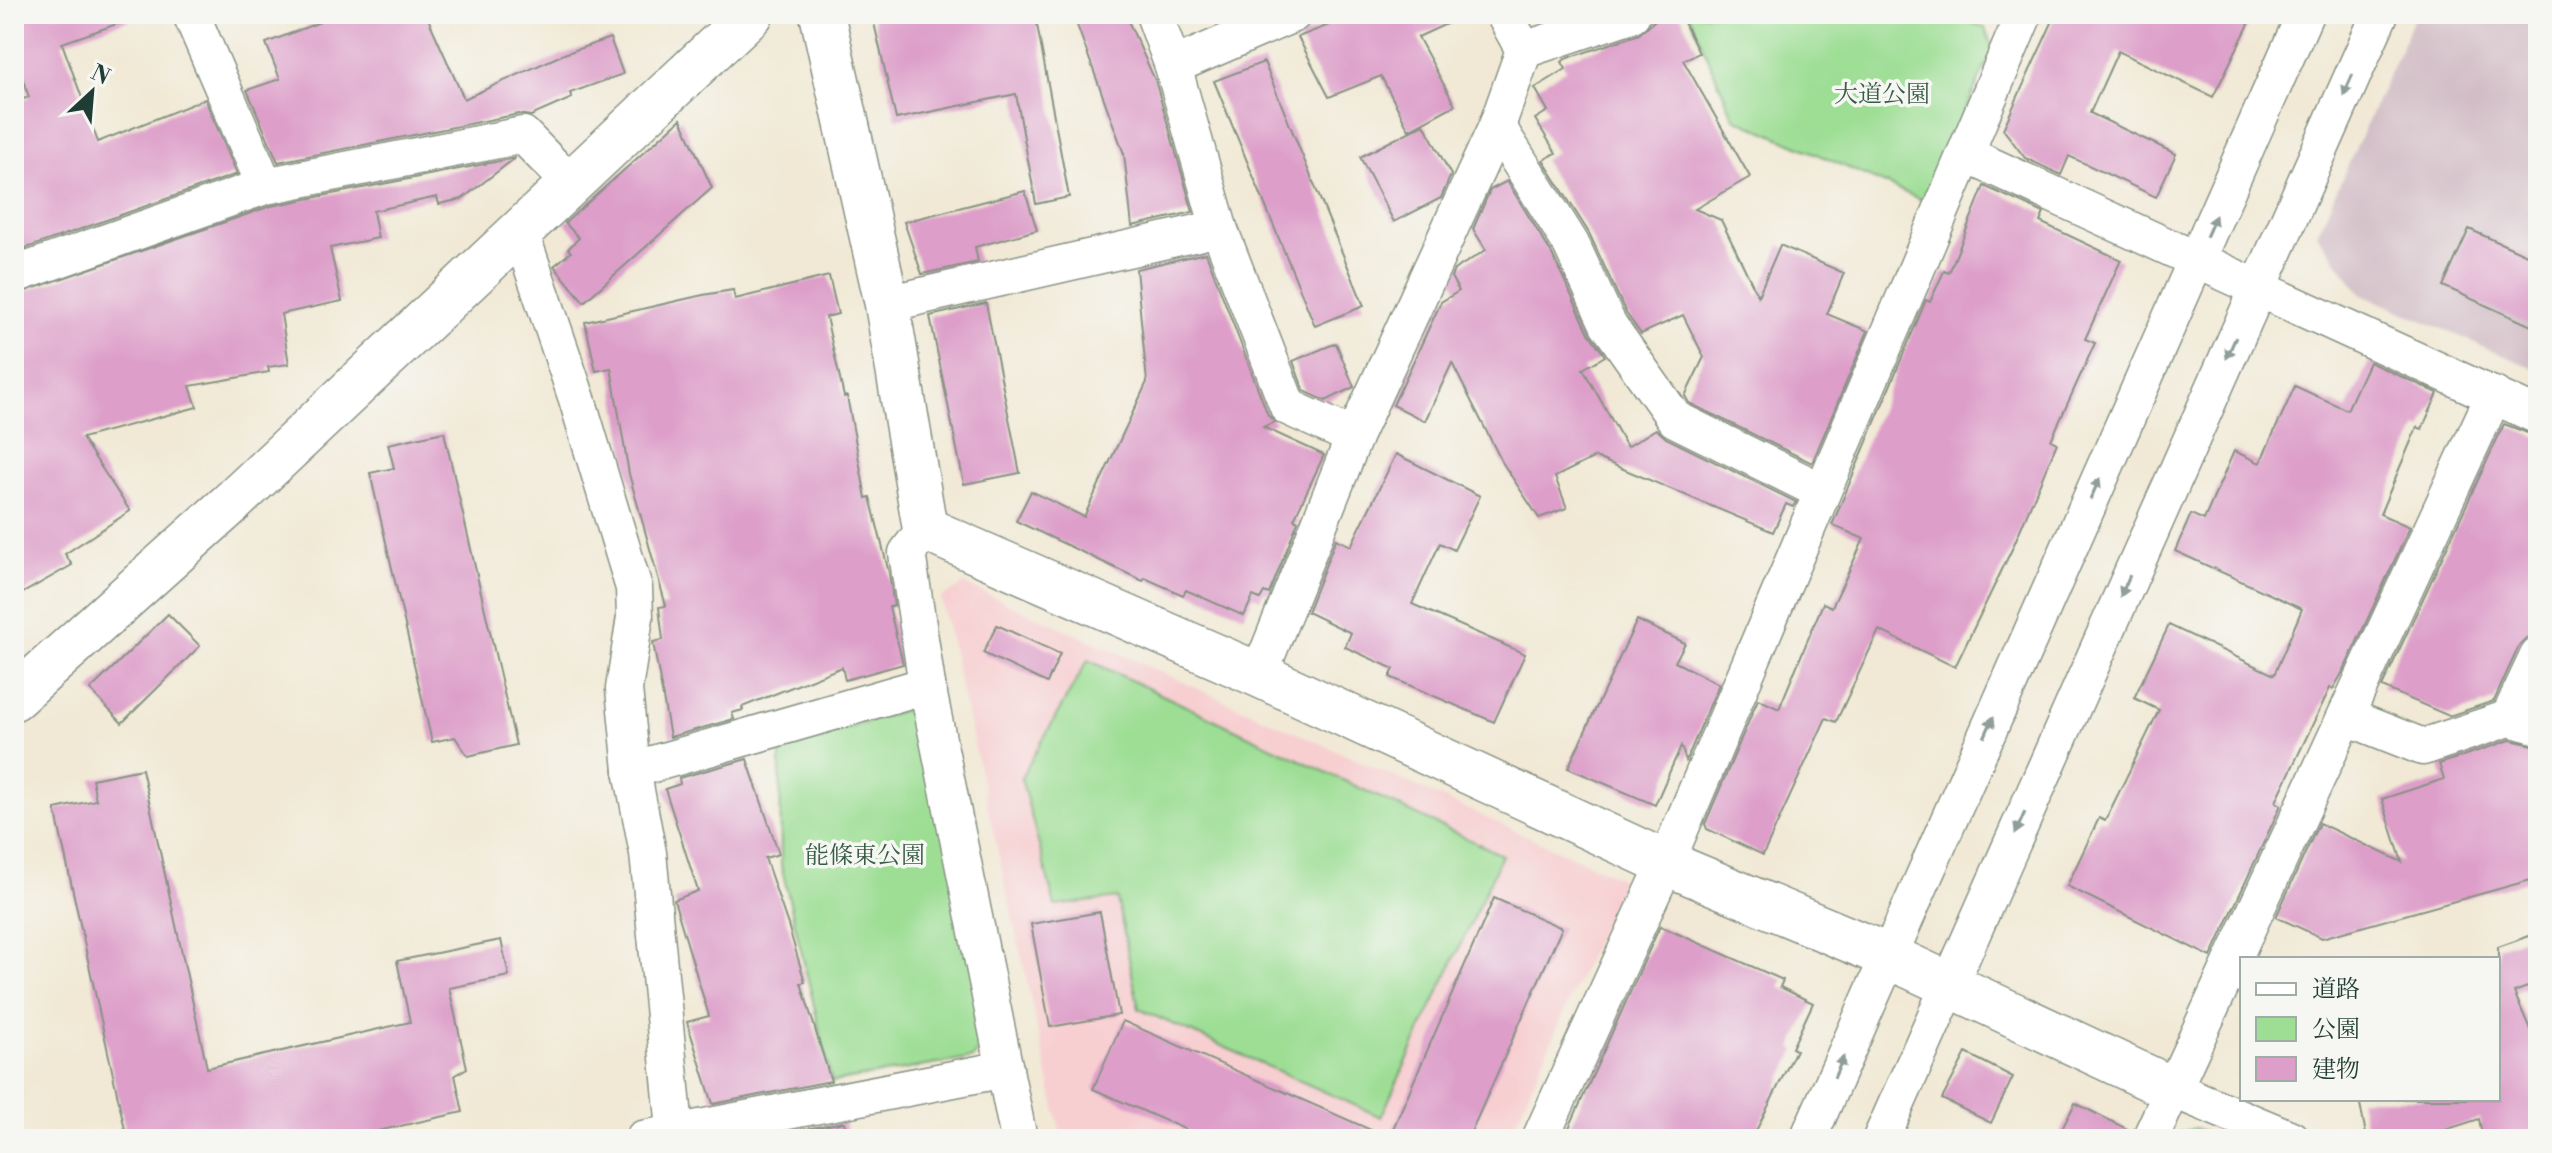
<svg xmlns="http://www.w3.org/2000/svg" width="2552" height="1153" font-family="'Libre Bodoni','Noto Serif JP',serif">
	<style>
		.built { fill: #f7cfd1 }
		.industrial { fill: #d2bdc6 }
		.green { fill: #9dde94; stroke: #5e8e64; stroke-width: 2 }
		.building { fill: #dd9ec9 }
		.lines { fill: none; stroke-linecap: round; stroke-linejoin: round }
		.street-casing { stroke: #889384; stroke-width: 39 }
		.secondary-casing { stroke: #889384; stroke-width: 47 }
		.street { stroke: #fff; stroke-width: 36 }
		.secondary { stroke: #fff; stroke-width: 44 }
		.oneway { fill: #8f9e9a }
		.labels { text-anchor: middle; dominant-baseline: central; stroke-width: 7; stroke-linejoin: round; paint-order: stroke }
		.park-label { font-size: 24px; fill: #385d47; stroke: #f6f6f2 }
	</style>
	<rect width="100%" height="100%" fill="#f6f6f2"/>
	<filter id="ink" filterUnits="userSpaceOnUse"><feTurbulence type="fractalNoise" baseFrequency=".0125" numOctaves="2"/><feDisplacementMap in="SourceGraphic" scale="16" xChannelSelector="R" yChannelSelector="G"/><feConvolveMatrix kernelMatrix="1 2 1 2 8 2 1 2 1" color-interpolation-filters="sRGB"/></filter>
	<filter id="wash" filterUnits="userSpaceOnUse"><feTurbulence type="fractalNoise" baseFrequency=".006" numOctaves="4" result="noise"/><feDisplacementMap in="SourceGraphic" scale="32" xChannelSelector="R" yChannelSelector="G"/><feGaussianBlur stdDeviation="1.8" result="paint"/><feColorMatrix in="noise" values="0 0 0 0 0 0 0 0 0 0 0 0 0 0 0 0 0 1.4 0 .05"/><feComposite in="paint" operator="in"/></filter>
	<g filter="url(#wash)">
		<rect width="100%" height="100%" fill="#f1e9d5"/>
		<path class="built" d="M 964,584 L 1623,879 L 1508,1139 L 1062,1139 L 941,598 Z"/>
		<path class="industrial" d="M 2416,14 L 2538,14 L 2538,370 L 2361,294 L 2317,234 Z"/>
		<g class="green">
			<path d="M 1689,14 L 1951,14 L 1985,28 L 1993,49 L 1924,201 L 1734,118 Z"/>
			<path d="M 1088,660 L 1502,855 L 1381,1117 L 1139,1009 L 1117,898 L 1055,906 L 1021,778 Z"/>
			<path d="M 907,709 L 922,715 L 988,1039 L 973,1058 L 832,1082 L 781,865 L 780,750 Z"/>
			<path d="M 2195,1128 L 2220,1139 L 2173,1139 L 2175,1134 Z"/>
		</g>
		<g id="blocks">
			<g class="building">
				<path d="M 14,14 L 130,14 L 131,19 L 62,43 L 98,142 L 205,99 L 237,174 L 21,250 L 14,232 L 14,102 L 29,97 L 14,55 Z"/>
				<path d="M 317,14 L 426,14 L 464,99 L 564,54 L 610,38 L 623,74 L 570,93 L 572,98 L 531,116 L 519,114 L 278,162 L 247,90 L 280,79 L 266,43 L 320,22 Z"/>
				<path d="M 872,14 L 1035,14 L 1069,197 L 1036,204 L 1016,94 L 896,119 Z"/>
				<path d="M 1073,14 L 1125,14 L 1155,80 L 1193,212 L 1132,226 L 1124,154 Z"/>
				<path d="M 1357,14 L 1468,14 L 1418,37 L 1455,105 L 1409,130 L 1381,76 L 1329,97 L 1298,37 Z"/>
				<path d="M 1662,14 L 1680,14 L 1699,53 L 1683,60 L 1750,177 L 1695,209 L 1721,220 L 1758,296 L 1780,245 L 1844,273 L 1827,314 L 1868,331 L 1812,463 L 1689,403 L 1685,396 L 1704,357 L 1683,315 L 1641,334 L 1626,313 L 1589,233 L 1543,160 L 1556,153 L 1535,119 L 1548,111 L 1535,88 L 1566,69 L 1562,62 L 1565,59 L 1639,34 Z"/>
				<path d="M 2056,14 L 2254,14 L 2213,97 L 2118,51 L 2090,113 L 2176,154 L 2156,197 L 2069,156 L 2061,175 L 2025,158 L 2003,129 Z"/>
				<path d="M 1264,62 L 1364,306 L 1315,326 L 1214,81 Z"/>
				<path d="M 681,119 L 712,188 L 584,302 L 554,266 L 571,252 L 568,249 L 579,238 L 565,223 Z"/>
				<path d="M 1424,124 L 1451,175 L 1441,198 L 1394,222 L 1360,157 Z"/>
				<path d="M 515,158 L 462,199 L 439,204 L 437,197 L 373,211 L 378,238 L 330,248 L 342,301 L 281,314 L 289,364 L 268,367 L 269,372 L 190,386 L 197,407 L 82,438 L 130,511 L 65,554 L 72,565 L 14,598 L 14,295 L 271,206 Z"/>
				<path d="M 1507,181 L 1552,254 L 1589,333 L 1605,356 L 1583,369 L 1627,447 L 1656,429 L 1666,438 L 1796,502 L 1793,507 L 1786,504 L 1773,532 L 1595,457 L 1555,477 L 1567,508 L 1539,518 L 1502,462 L 1452,363 L 1425,421 L 1393,405 L 1441,302 L 1459,291 L 1451,277 L 1454,270 L 1486,250 L 1473,229 L 1490,190 Z"/>
				<path d="M 1984,186 L 2044,213 L 2040,222 L 2121,260 L 2085,339 L 2095,343 L 2051,440 L 2057,443 L 2012,549 L 1955,667 L 1879,630 L 1836,722 L 1826,718 L 1763,855 L 1707,829 L 1705,824 L 1758,699 L 1779,709 L 1823,603 L 1832,607 L 1864,539 L 1832,525 L 1926,300 L 1930,302 L 1944,271 L 1949,273 Z"/>
				<path d="M 1025,191 L 1037,230 L 975,247 L 978,262 L 922,274 L 904,222 Z"/>
				<path d="M 2469,229 L 2538,260 L 2538,329 L 2443,286 Z"/>
				<path d="M 1206,253 L 1268,415 L 1275,422 L 1263,427 L 1324,455 L 1294,519 L 1298,521 L 1269,594 L 1264,592 L 1260,599 L 1253,596 L 1244,616 L 1186,590 L 1183,595 L 1145,578 L 1143,581 L 1016,521 L 1031,491 L 1084,517 L 1147,382 L 1136,269 Z"/>
				<path d="M 829,276 L 838,314 L 826,317 L 844,397 L 847,396 L 866,498 L 870,497 L 889,573 L 894,606 L 889,607 L 903,664 L 845,680 L 842,667 L 742,707 L 743,710 L 732,713 L 734,719 L 670,737 L 653,642 L 663,640 L 659,607 L 666,606 L 629,474 L 611,368 L 596,371 L 585,322 L 703,295 L 733,290 L 735,299 Z"/>
				<path d="M 986,303 L 1020,473 L 964,484 L 930,316 Z"/>
				<path d="M 1336,343 L 1354,387 L 1326,401 L 1304,391 L 1293,361 Z"/>
				<path d="M 2369,362 L 2438,393 L 2422,429 L 2417,427 L 2380,514 L 2410,527 L 2344,670 L 2333,689 L 2330,688 L 2279,795 L 2276,802 L 2281,805 L 2211,957 L 2067,886 L 2099,818 L 2105,821 L 2159,710 L 2134,698 L 2169,625 L 2274,675 L 2302,609 L 2175,551 L 2191,514 L 2204,520 L 2234,451 L 2260,463 L 2295,386 L 2347,410 Z"/>
				<path d="M 2504,424 L 2538,437 L 2538,635 L 2527,638 L 2519,646 L 2494,701 L 2449,716 L 2382,687 Z"/>
				<path d="M 444,432 L 516,745 L 468,756 L 455,737 L 432,742 L 370,473 L 394,468 L 388,444 Z"/>
				<path d="M 1396,454 L 1480,496 L 1454,550 L 1440,543 L 1412,604 L 1525,654 L 1494,722 L 1390,677 L 1394,669 L 1345,647 L 1351,633 L 1307,612 L 1336,539 L 1351,546 Z"/>
				<path d="M 168,614 L 200,646 L 122,723 L 90,690 Z"/>
				<path d="M 1637,620 L 1685,643 L 1675,662 L 1719,684 L 1686,761 L 1681,746 L 1655,805 L 1568,768 Z"/>
				<path d="M 997,625 L 1060,654 L 1047,683 L 983,653 Z"/>
				<path d="M 2510,740 L 2538,746 L 2538,878 L 2322,938 L 2276,917 L 2319,823 L 2402,862 L 2382,799 L 2444,779 L 2439,764 Z"/>
				<path d="M 747,759 L 779,854 L 765,858 L 788,925 L 805,982 L 801,983 L 831,1081 L 713,1104 L 687,1022 L 709,1016 L 674,900 L 698,891 L 665,789 L 680,784 L 679,778 Z"/>
				<path d="M 142,769 L 207,1068 L 410,1022 L 397,961 L 501,940 L 509,976 L 449,988 L 467,1068 L 455,1075 L 463,1112 L 342,1139 L 127,1139 L 55,809 L 96,800 L 92,779 Z"/>
				<path d="M 1494,898 L 1562,928 L 1468,1139 L 1207,1139 L 1093,1089 L 1123,1021 L 1389,1138 Z"/>
				<path d="M 1100,912 L 1119,1015 L 1050,1027 L 1031,924 Z"/>
				<path d="M 1660,926 L 1783,980 L 1780,987 L 1813,1003 L 1792,1048 L 1796,1050 L 1752,1139 L 1564,1139 Z"/>
				<path d="M 2538,933 L 2538,983 L 2514,992 L 2538,1048 L 2538,1139 L 2483,1139 L 2479,1119 L 2417,1139 L 2367,1139 L 2359,1099 L 2498,1099 L 2498,947 Z"/>
				<path d="M 1966,1053 L 2013,1077 L 1991,1123 L 1942,1099 Z"/>
				<path d="M 2075,1103 L 2131,1131 L 2129,1139 L 2057,1139 Z"/>
				<path d="M 844,1122 L 849,1139 L 754,1139 Z"/>
			</g>
		</g>
	</g>
	<g filter="url(#ink)">
		<use href="#blocks" fill-opacity="0" stroke="#889384" stroke-width="2"/>
		<g class="lines">
			<defs>
				<g id="street">
					<path d="M 191,14 L 265,186"/>
					<path d="M 1154,14 L 1173,66 L 1219,228 L 1288,407 L 1354,437"/>
					<path d="M 1524,50 L 1632,14"/>
					<path d="M 1173,66 L 1293,14"/>
					<path d="M 1497,126 L 1571,244 L 1608,324 L 1675,419 L 1821,491"/>
					<path d="M 1967,155 L 2538,416"/>
					<path d="M 520,231 L 577,399 L 634,588 L 635,617 L 624,689 L 632,770 L 648,853 L 676,1139"/>
					<path d="M 14,275 L 265,186 L 523,135 L 570,183"/>
					<path d="M 887,304 L 1219,228"/>
					<path d="M 925,529 L 907,553 L 927,685 L 1019,1139"/>
					<path d="M 1259,675 L 1354,437 L 1497,126 L 1524,50 L 1504,14"/>
					<path d="M 2347,717 L 2423,747 L 2509,718 L 2538,726"/>
					<path d="M 2509,718 L 2538,656"/>
					<path d="M 632,770 L 927,685"/>
					<path d="M 2172,1089 L 2291,1139"/>
					<path d="M 643,1139 L 1005,1069"/>
					<path d="M 1540,1139 L 1666,863 L 2024,14"/>
					<path d="M 1808,1139 L 2305,14"/>
					<path d="M 1881,1139 L 2380,14"/>
					<path d="M 2150,1139 L 2494,395"/>
				</g>
				<g id="secondary">
					<path d="M 822,14 L 887,304 L 925,529 L 1259,675 L 1666,863 L 1888,956 L 2172,1089"/>
					<path d="M 14,698 L 229,505 L 751,14"/>
				</g>
			</defs>
			<use href="#street" class="street-casing"/>
			<use href="#secondary" class="secondary-casing"/>
			<use href="#street" class="street"/>
			<use href="#secondary" class="secondary"/>
		</g>
		<defs><path id="oneway-solid" d="M-6-.8H1V-3.2L6.5 0L1 3.2V.8H-6Z" transform="scale(2)"/></defs>
		<g class="oneway">
			<use href="#oneway-solid" transform="translate(2348 85) rotate(114)"/>
			<use href="#oneway-solid" transform="translate(2211 226) rotate(-66)"/>
			<use href="#oneway-solid" transform="translate(2231 348) rotate(114)"/>
			<use href="#oneway-solid" transform="translate(2095 489) rotate(-66)"/>
			<use href="#oneway-solid" transform="translate(2125 586) rotate(114)"/>
			<use href="#oneway-solid" transform="translate(1989 727) rotate(-66)"/>
			<use href="#oneway-solid" transform="translate(2020 823) rotate(114)"/>
			<use href="#oneway-solid" transform="translate(1839 1067) rotate(-66)"/>
		</g>
	</g>
	<g class="labels">
		<g class="park-label">
			<text x="1882" y="95">大道公園</text>
			<text x="865" y="856">能條東公園</text>
		</g>
	</g>
	<rect width="2552" height="1153" fill="none" stroke="#f6f6f2" stroke-width="48"/>
	<rect x="2240" y="957" width="260" height="144" fill="#f6f6f2" stroke="#a0aca6" stroke-width="2"/>
	<rect x="2256" y="983" width="40" height="12" fill="#ffffff" stroke="#a0aca6" stroke-width="2"/>
	<text x="2312" y="997" font-size="24" fill="#1f3d34">道路</text>
	<rect x="2256" y="1017" width="40" height="24" fill="#9dde94" stroke="#a0aca6" stroke-width="2"/>
	<text x="2312" y="1037" font-size="24" fill="#1f3d34">公園</text>
	<rect x="2256" y="1057" width="40" height="24" fill="#dd9ec9" stroke="#a0aca6" stroke-width="2"/>
	<text x="2312" y="1077" font-size="24" fill="#1f3d34">建物</text>
	<g transform="translate(92 92) rotate(26)" stroke="#f6f6f2" stroke-width="6" paint-order="stroke">
	<path d="M0-6L14 30L0 20L-14 30Z" fill="#1f3d34"/>
	<text y="-12" font-size="22" font-weight="bold" text-anchor="middle" fill="#1f3d34">N</text>
	</g>
</svg>
